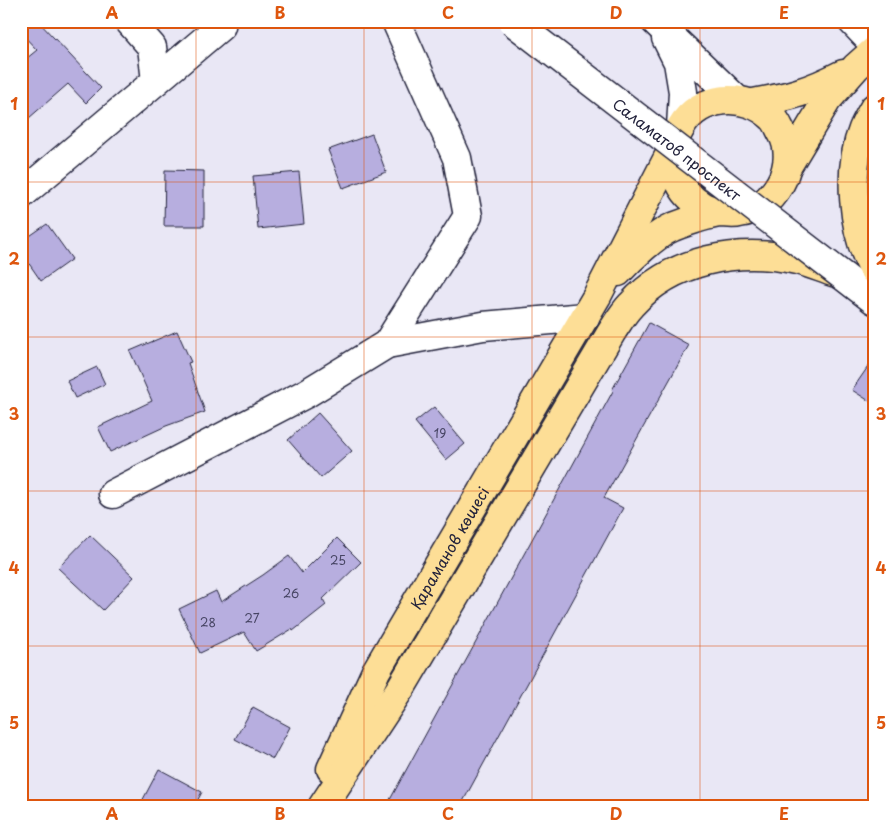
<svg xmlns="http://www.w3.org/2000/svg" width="895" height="828" font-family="'Playpen Sans',sans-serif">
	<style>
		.building { fill: #b7aedf; stroke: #22223b }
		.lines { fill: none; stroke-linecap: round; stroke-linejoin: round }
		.minor-casing { stroke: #22223b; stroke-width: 31 }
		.major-casing { stroke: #22223b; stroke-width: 31 }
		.minor { stroke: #fff; stroke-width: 28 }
		.major { stroke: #fdde96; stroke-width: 28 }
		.minor-bridge-casing { stroke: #22223b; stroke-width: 31; stroke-linecap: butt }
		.minor-bridge { stroke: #fff; stroke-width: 28 }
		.grid { fill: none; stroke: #de560e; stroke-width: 1; stroke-opacity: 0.55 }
		.labels { text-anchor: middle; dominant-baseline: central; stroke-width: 4; stroke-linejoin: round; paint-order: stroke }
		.number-label { font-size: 12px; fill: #474564 }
		.street-label { font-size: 15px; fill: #22223b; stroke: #fff }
		.neatline { fill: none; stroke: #de560e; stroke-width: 2 }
		.grid-label { font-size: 16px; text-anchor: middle; font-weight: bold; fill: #de560e }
	</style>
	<rect width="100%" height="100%" fill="#e9e7f5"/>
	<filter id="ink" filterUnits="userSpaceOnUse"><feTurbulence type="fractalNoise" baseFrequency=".02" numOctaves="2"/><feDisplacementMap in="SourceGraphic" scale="10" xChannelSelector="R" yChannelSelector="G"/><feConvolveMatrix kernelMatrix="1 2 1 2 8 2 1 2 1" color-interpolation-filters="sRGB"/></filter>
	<g filter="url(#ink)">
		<g class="building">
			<path d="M 21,21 L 38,21 L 101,88 L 86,103 L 68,84 L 21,125 L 21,63 L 37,50 L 21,33 Z"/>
			<path d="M 372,134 L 386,172 L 343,188 L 328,150 Z"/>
			<path d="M 165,170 L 204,171 L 204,226 L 164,226 Z"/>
			<path d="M 299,172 L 304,224 L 258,229 L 253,176 Z"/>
			<path d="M 47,224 L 72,259 L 41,281 L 21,252 L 21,242 Z"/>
			<path d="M 649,323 L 689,345 L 604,498 L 623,508 L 460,807 L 386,807 L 613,391 L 612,390 Z"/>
			<path d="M 177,331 L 191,362 L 188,363 L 205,412 L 166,426 L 110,452 L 98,427 L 152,401 L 130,351 Z"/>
			<path d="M 874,358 L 874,404 L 852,390 Z"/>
			<path d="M 97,367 L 105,384 L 75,398 L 67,381 Z"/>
			<path d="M 434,407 L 465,444 L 446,460 L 415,422 Z"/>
			<path d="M 318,413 L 352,451 L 321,478 L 288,440 Z"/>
			<path d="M 90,535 L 134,577 L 103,610 L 58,568 Z"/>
			<path d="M 337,538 L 361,562 L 323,599 L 326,605 L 293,631 L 292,629 L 256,651 L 244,632 L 200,653 L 179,609 L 216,591 L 221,602 L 263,575 L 289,556 L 302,573 Z"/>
			<path d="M 253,707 L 290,727 L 273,759 L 235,739 Z"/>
			<path d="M 159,769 L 202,792 L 194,807 L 139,807 Z"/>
		</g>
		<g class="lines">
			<defs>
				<g id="minor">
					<path d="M 655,21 L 736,99"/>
					<path d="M 852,21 L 874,44"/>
					<path d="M 666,38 L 678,62 L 683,92 L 681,127"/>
					<path d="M 156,81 L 221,26 L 222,21"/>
					<path d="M 21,195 L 156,81 L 152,47 L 129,21"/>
					<path d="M 843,276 L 874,300"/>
					<path d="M 387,344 L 468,216 L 457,158 L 396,21"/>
					<path d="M 113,494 L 307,393 L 387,344 L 483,326 L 585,317"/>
				</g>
				<g id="major">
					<path d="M 753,103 C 789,97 810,91 843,74"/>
					<path d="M 874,108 C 870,115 866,122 863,129 C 847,169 852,233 874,270"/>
					<path d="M 788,165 L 827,100 L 856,67 L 874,51"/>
					<path d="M 618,272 C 630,259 656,234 673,227 C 686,222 706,215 720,213 C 726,213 733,215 739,213 C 754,211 767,203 776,190 C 788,174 792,151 782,133 C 779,128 777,121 772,117 C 746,92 700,94 681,127 C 665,154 675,190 702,206 C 707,209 714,211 720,213"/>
					<path id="s1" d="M 331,769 L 376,671 L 597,296 L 674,146"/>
					<path d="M 322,807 L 402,686 L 611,333 C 617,324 623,313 631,305 C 672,259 738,247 797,260 C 810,263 823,269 836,273"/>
				</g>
			</defs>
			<use href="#minor" class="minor-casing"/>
			<use href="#major" class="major-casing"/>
			<use href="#minor" class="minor"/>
			<use href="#major" class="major"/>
			<defs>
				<g id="minor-bridge">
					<path id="s2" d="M 512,21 L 843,276"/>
				</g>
			</defs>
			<use href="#minor-bridge" class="minor-bridge-casing"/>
			<use href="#minor-bridge" class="minor-bridge"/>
		</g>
	</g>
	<path class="grid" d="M 196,21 L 196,807M 364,21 L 364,807M 532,21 L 532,807M 700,21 L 700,807M 21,182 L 874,182M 21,337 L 874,337M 21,491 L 874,491M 21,646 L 874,646"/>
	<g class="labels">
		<g class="number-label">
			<text x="440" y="433">19</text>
			<text x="338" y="560">25</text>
			<text x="291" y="593">26</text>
			<text x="252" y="618">27</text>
			<text x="208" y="622">28</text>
		</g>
		<g class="street-label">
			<text stroke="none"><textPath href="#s2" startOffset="209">Саламатов проспект</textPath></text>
			<text stroke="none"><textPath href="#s1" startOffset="251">Қараманов көшесі</textPath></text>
		</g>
	</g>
	<rect width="895" height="828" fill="none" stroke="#fff" stroke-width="55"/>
	<rect x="28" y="28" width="840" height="772" class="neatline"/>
	<g class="grid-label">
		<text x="112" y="19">A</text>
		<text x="280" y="19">B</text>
		<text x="448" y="19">C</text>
		<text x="616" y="19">D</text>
		<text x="784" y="19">E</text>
		<text x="14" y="110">1</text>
		<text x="881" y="110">1</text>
		<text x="14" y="265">2</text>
		<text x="881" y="265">2</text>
		<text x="14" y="420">3</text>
		<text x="881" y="420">3</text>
		<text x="14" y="574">4</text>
		<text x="881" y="574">4</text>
		<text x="14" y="729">5</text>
		<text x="881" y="729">5</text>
		<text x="112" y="820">A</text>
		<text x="280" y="820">B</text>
		<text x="448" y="820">C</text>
		<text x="616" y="820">D</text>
		<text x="784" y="820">E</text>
	</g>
</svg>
